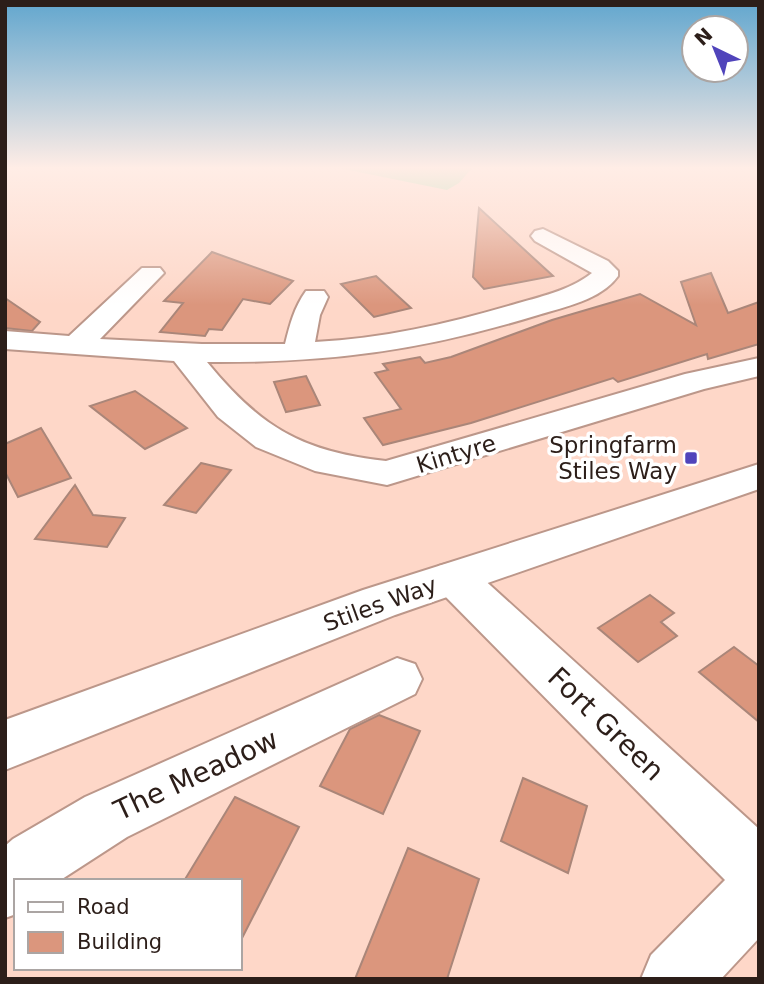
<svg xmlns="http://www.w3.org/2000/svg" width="764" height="984" font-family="'DejaVu Sans',sans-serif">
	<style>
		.green { fill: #a6dcac }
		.building { fill: #db967d; stroke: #aa8679; stroke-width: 2 }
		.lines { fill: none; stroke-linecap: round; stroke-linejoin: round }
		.minor-casing { stroke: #bc978a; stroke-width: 4 }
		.secondary-casing { stroke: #bc978a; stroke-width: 4 }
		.minor { fill: #fff; fill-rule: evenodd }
		.secondary { fill: #fff; fill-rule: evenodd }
		.poi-dot { fill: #5044bb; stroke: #fff; stroke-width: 2.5 }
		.labels { text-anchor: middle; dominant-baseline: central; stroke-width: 7; stroke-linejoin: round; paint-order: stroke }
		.poi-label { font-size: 23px; fill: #2c1e19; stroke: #fff; text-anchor: end }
		.street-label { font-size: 23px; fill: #2c1e19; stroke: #fff }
		.near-street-label { font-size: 28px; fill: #2c1e19; stroke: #fff }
	</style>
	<rect width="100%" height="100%" fill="#fed7c8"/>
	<path class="green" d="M 334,167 L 473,167 L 459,183 L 447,190 Z"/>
	<g class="building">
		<path d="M 479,208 L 553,276 L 484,289 L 473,277 Z"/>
		<path d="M 212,252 L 293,281 L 270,304 L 243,299 L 222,330 L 209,329 L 205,336 L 160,332 L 183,303 L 164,301 Z"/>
		<path d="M 711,273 L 728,313 L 759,302 L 759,344 L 708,359 L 707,354 L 618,382 L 613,378 L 471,423 L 383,445 L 364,418 L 401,409 L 375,373 L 388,370 L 383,364 L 420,357 L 425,363 L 451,357 L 552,320 L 640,294 L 696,325 L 681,282 Z"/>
		<path d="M 376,276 L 411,308 L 374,317 L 341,284 Z"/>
		<path d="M 5,298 L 40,322 L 32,331 L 5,328 Z"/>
		<path d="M 306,376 L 320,405 L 286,412 L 274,382 Z"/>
		<path d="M 135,391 L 158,407 L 187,428 L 145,449 L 90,406 Z"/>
		<path d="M 41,428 L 71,478 L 18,497 L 5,472 L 5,444 Z"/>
		<path d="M 201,463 L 231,470 L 196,513 L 164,505 Z"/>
		<path d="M 75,485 L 93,515 L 125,518 L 107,547 L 35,539 Z"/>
		<path d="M 650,595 L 674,613 L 661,622 L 677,636 L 638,662 L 598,628 Z"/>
		<path d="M 734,647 L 759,666 L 759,722 L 699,672 Z"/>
		<path d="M 379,715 L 420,731 L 383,814 L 320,786 L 350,729 Z"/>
		<path d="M 523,778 L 587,806 L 568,873 L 501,841 Z"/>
		<path d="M 235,797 L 299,827 L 240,942 L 240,881 L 184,881 Z"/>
		<path d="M 408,848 L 479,879 L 447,979 L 355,979 Z"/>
	</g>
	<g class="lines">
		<defs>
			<g id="minor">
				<path d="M 543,229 L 608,261 L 618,271 L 618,276 C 601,300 564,307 538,315 C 421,351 329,363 207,362 C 260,427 302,452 386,461 L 685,374 L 759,358 L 759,376 L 704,389 L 387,485 L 315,471 L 256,447 L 218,417 L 174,361 L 5,349 L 5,331 L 69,336 L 142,268 L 160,268 L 164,273 L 100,339 L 202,344 L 285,344 C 290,324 294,308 306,291 L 324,291 L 328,297 L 320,315 L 315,342 C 382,339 447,324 512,305 C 539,297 569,291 592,273 L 535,241 L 531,236 L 535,231 Z"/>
				<path d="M 454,562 L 469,566 L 759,829 L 759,938 L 721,979 L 641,979 L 651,955 L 725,880 L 439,590 L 432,578 L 439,566 Z"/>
				<path d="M 397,658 L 415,664 L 422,679 L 415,694 L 127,837 L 59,881 L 16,881 L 16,914 L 5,918 L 5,846 L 13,839 L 85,797 Z"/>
			</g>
			<path id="secondary" d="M 759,464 L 759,489 L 395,615 L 5,770 L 5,720 L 363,590 Z"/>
		</defs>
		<use href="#minor" class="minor-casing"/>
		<use href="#secondary" class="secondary-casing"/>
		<use href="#minor" class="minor"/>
		<use href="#secondary" class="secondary"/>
	</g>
	<linearGradient id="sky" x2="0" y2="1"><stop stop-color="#61a6ce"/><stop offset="0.55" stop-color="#ffede6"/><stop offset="1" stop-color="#ffede6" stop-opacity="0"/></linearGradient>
	<rect width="764" height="305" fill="url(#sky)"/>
	<rect class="poi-dot" x="684" y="451" width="14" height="14" rx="3.5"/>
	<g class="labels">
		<g class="poi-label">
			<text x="677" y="445">Springfarm<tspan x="677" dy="26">Stiles Way</tspan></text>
		</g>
		<g class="street-label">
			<text transform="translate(456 454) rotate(-17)">Kintyre</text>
			<text transform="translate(380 604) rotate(-20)">Stiles Way</text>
		</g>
		<g class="near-street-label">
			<text transform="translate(606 724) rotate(44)">Fort Green</text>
			<text transform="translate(196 775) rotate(-25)">The Meadow</text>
		</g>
	</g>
	<rect width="764" height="984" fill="none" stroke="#2c1e19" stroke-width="14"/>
	<rect x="14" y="879" width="228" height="91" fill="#ffffff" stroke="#aba5a3" stroke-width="2"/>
	<rect x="28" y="902" width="35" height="10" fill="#ffffff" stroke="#aba5a3" stroke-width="2"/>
	<text x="77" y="914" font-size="21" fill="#2c1e19">Road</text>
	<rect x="28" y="932" width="35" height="21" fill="#db967d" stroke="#aba5a3" stroke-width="2"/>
	<text x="77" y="949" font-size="21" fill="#2c1e19">Building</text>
	<g transform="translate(715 49) rotate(317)"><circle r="33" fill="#ffffff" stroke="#aba5a3" stroke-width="2"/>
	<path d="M0-5L12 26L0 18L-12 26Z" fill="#5044bb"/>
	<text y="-10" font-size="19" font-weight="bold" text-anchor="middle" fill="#2c1e19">N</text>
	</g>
</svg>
